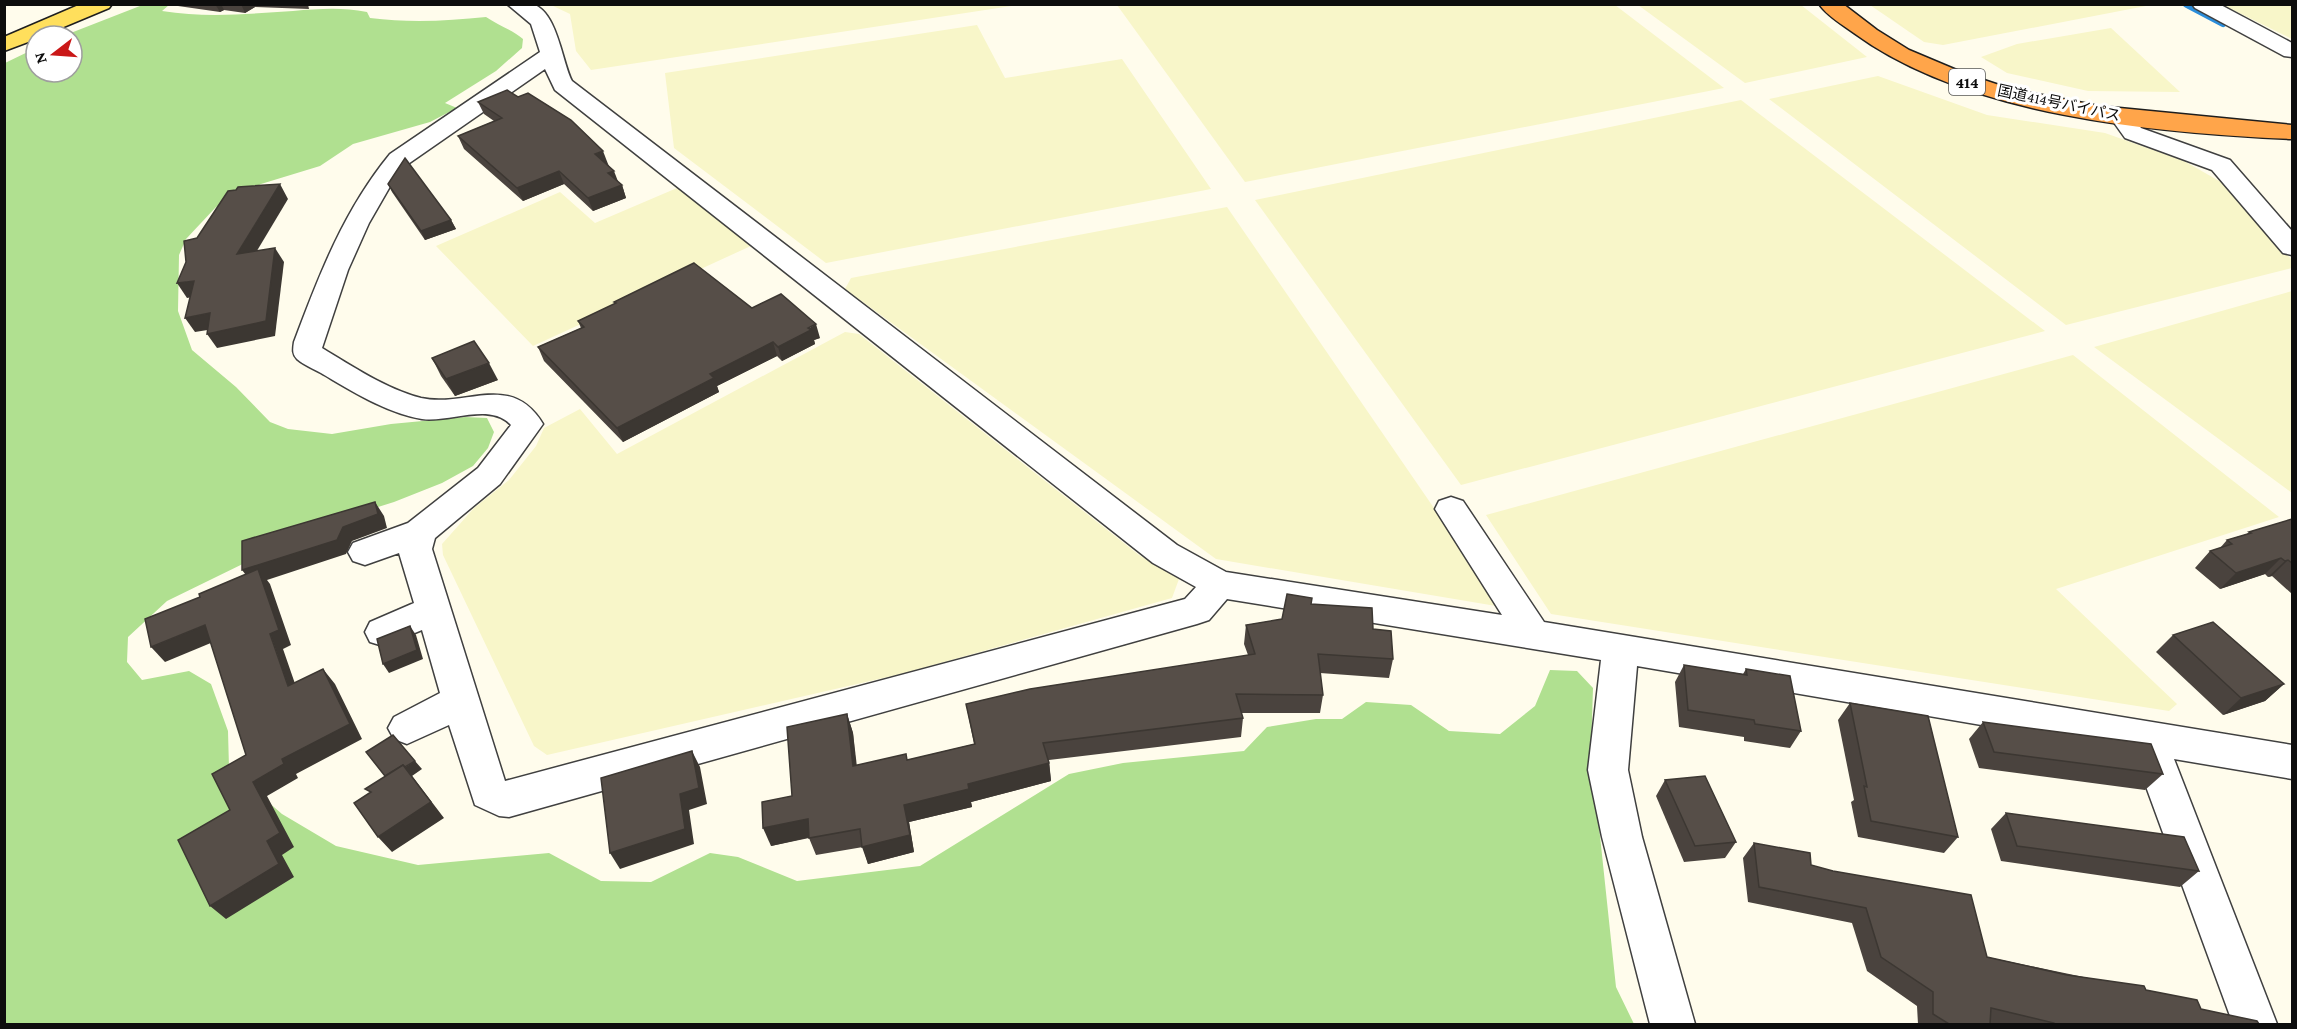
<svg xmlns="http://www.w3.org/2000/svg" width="2297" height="1029" font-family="'Crimson Pro','Noto Sans JP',serif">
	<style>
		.farmland { fill: #f8f6c9 }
		.forest { fill: #b0e090 }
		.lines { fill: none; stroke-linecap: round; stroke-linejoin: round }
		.stream { stroke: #2b8dda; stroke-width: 8 }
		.minor-casing { stroke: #404040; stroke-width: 3 }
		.major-casing { stroke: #1e1e1e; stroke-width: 3 }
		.highway-casing { stroke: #1e1e1e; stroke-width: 3 }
		.minor { fill: #fff; fill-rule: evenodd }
		.major { fill: #ffdf5c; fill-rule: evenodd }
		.highway { fill: #ffa54a; fill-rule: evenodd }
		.wall { fill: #4a433e }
		.shaded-wall { fill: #3c3732 }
		.building { fill: #564e48; stroke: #3c3732; stroke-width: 1.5 }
		.labels { text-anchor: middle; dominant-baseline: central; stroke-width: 6; stroke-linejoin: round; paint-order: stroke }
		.far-street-label { font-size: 15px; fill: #0d0d0d; stroke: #fff }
		.shield { fill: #fff; stroke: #565656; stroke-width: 1.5 }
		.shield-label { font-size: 16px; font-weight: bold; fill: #0d0d0d }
	</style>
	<rect width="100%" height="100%" fill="#fffcec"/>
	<g class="farmland">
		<path d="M 551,5 L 1018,5 L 591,70 L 576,51 L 570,14 Z"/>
		<path d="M 1117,5 L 1615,5 L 1724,88 L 1245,182 Z"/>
		<path d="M 1638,5 L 1801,5 L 1867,57 L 1745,83 Z"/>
		<path d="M 1870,5 L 2151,5 L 1943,45 L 1924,42 Z"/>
		<path d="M 2223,5 L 2292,5 L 2292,39 Z"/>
		<path d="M 977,25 L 1005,78 L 1122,59 L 1211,189 L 826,263 L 674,148 L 665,73 Z"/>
		<path d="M 2111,28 L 2180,92 L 2088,91 L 2007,73 L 1981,57 L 2017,44 Z"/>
		<path d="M 1878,76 L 1987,115 L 2105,133 L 2184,161 L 2221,182 L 2292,260 L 2292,268 L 2066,325 L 1769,99 Z"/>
		<path d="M 1741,100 L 2045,331 L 1461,485 L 1255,200 Z"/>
		<path d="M 677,188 L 753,245 L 533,346 L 436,246 L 560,192 L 595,223 Z"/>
		<path d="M 1227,207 L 1502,607 L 1216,559 L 845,289 L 851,278 Z"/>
		<path d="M 2292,291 L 2292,493 L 2094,347 Z"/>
		<path d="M 845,332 L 859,334 L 1139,555 L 1179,579 L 1172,598 L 905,673 L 547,755 L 534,746 L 443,555 L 442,544 L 474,508 L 509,480 L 536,446 L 544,428 L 580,409 L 617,454 Z"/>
		<path d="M 2073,355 L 2279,517 L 2056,589 L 2177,704 L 2169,711 L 1551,614 L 1486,515 Z"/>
	</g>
	<path class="forest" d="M 145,4 L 169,5 L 162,11 C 205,18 249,14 293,11 C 319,9 341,7 367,12 L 370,18 C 409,23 448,21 486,17 C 498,25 514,31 523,39 L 522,48 L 496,71 L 445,103 L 457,108 L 430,122 L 353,144 L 320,166 L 261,184 L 216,207 L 186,239 L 179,255 L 178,311 L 192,350 L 236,387 L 270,422 L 288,429 L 332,434 L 391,424 L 465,417 L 487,418 L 494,432 L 488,448 L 473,466 L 442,483 L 394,502 L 327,523 L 167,601 L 128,637 L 127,662 L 142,680 L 189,671 L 211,684 L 228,731 L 229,768 L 282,814 L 336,846 L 418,865 L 549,853 L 601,881 L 651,882 L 710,853 L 738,857 L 797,881 L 920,866 L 1069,774 L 1123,763 L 1244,751 L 1267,727 L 1316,719 L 1342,719 L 1366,702 L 1411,705 L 1449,731 L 1500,734 L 1535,706 L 1550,670 L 1577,671 L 1593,688 L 1591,751 L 1616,987 L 1634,1024 L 5,1024 L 5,63 L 36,48 L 36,72 L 72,72 L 72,36 L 63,36 Z"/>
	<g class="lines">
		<path class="stream" d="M 2187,4 L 2223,23"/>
		<defs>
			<g id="minor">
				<path d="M 507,4 C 515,4 523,3 531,4 C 557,9 562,62 572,81 L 1177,545 L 1226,572 L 1502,615 L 1435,509 L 1439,501 L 1451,497 L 1463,501 L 1544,622 L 2292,745 L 2292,779 L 2174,759 L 2277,1024 L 2233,1024 L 2133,751 L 1637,666 L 1628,770 L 1642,837 L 1695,1024 L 1650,1024 L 1602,837 L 1588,770 L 1601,660 L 1227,599 L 1209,620 L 1197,624 L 509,817 L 499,816 L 475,805 L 449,725 L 407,744 L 394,739 L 388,728 L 394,717 L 440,693 L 422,630 L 383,646 L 370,642 L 365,632 L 370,622 L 414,603 L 399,553 L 365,565 L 353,561 L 348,552 L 353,543 L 408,523 L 478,468 L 511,425 C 490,402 450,423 422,419 C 386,413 352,391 321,373 C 314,369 304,365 297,359 C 292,354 293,349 294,342 C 319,275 344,210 390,154 L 540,52 L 531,24 ZM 545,69 L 555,90 L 1153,563 L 1196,587 L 1185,599 L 505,781 L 432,549 L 435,538 L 500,484 L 543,424 C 511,371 466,408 421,398 C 386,389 352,366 322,348 L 348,270 L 369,223 L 392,183 L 408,164 Z"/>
				<path d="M 2192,4 L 2219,4 L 2292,43 L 2292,57 L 2284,56 L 2195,8 Z"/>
				<path d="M 2122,110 L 2130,112 L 2141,128 L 2230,160 L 2292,231 L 2292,255 L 2283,253 L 2212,170 L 2125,138 L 2110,117 L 2114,112 Z"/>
			</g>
			<path id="major" d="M 81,4 L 112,4 L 109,8 L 42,36 L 36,36 L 36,39 L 4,51 L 4,37 Z"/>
			<path id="highway" d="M 1819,4 L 1843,4 L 1877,30 L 1909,50 L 1966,74 L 2011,89 L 2099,106 L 2292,125 L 2292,139 C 2156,133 1967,116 1854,33 C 1843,25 1827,16 1819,4 Z"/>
		</defs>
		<use href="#minor" class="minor-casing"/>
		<use href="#major" class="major-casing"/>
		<use href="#highway" class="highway-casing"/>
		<use href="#minor" class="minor"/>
		<use href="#major" class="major"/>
		<use href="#highway" class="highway"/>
	</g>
	<g class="wall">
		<path d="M 164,4 L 308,4 L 309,9 L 255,7 L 245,13 L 224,10 L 220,12 Z"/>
		<path d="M 478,102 L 608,164 L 618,182 L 622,185 L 626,198 L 593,211 L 564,184 L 523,201 L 464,149 L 458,136 L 494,121 L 484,114 Z"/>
		<path d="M 388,184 L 451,220 L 456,229 L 425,240 L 392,192 Z"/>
		<path d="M 614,302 L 752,308 L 820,338 L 814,340 L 815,344 L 782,361 L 777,356 L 717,386 L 719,392 L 623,442 L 544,361 L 538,347 L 581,328 L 578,321 L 615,304 Z"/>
		<path d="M 432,358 L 498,380 L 455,396 L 441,376 Z"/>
		<path d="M 2292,519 L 2292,594 L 2272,576 L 2268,577 L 2265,574 L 2220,589 L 2195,568 L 2210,551 L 2220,548 L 2227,540 L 2247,534 L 2249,532 Z"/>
		<path d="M 1311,604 L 1373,629 L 1393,659 L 1389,678 L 1320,673 L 1323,695 L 1320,713 L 1241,713 L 1243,718 L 1241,737 L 1049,760 L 1051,781 L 971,802 L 972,807 L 909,822 L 914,852 L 868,864 L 863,847 L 816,855 L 809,838 L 771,846 L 792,796 L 847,714 L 853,733 L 856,765 L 907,760 L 974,744 L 966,704 L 1248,655 L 1244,644 L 1246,625 L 1282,619 Z"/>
		<path d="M 2173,635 L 2284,684 L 2265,701 L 2223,715 L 2156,652 Z"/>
		<path d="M 1684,665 L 1743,674 L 1746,669 L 1801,731 L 1790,748 L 1744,741 L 1744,737 L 1679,727 L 1675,682 Z"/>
		<path d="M 1850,703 L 1958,837 L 1944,853 L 1858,837 L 1851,802 L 1854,800 L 1838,720 Z"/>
		<path d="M 1983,722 L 2163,774 L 2145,790 L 1979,768 L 1969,739 Z"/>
		<path d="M 1665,780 L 1736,842 L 1725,858 L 1684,862 L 1656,796 Z"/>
		<path d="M 2006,813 L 2199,871 L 2180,887 L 2001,861 L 1991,829 Z"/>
		<path d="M 1754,843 L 1811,865 L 1987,957 L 2146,990 L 2201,1009 L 2259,1024 L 1918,1024 L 1917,1006 L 1867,971 L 1852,923 L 1748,902 L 1743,858 Z"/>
	</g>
	<g class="shaded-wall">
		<path d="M 215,4 L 221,4 L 224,10 L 220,12 Z"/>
		<path d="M 241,4 L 254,4 L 255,7 L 245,13 Z"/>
		<path d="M 603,151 L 608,164 L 600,167 L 595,154 Z"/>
		<path d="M 559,171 L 564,184 L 523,201 L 517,188 Z"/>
		<path d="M 614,171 L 619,184 L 608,173 Z"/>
		<path d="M 280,184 L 288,199 L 246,269 L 237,254 Z"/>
		<path d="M 622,185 L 626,198 L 593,211 L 588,198 Z"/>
		<path d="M 451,220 L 456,229 L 425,240 L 421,231 Z"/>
		<path d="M 275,248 L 284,262 L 275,336 L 217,348 L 207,334 Z"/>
		<path d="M 194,281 L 204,295 L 187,298 L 177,283 Z"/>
		<path d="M 210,313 L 220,328 L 195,332 L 185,318 Z"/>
		<path d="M 816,324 L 820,338 L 814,340 L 815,344 L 782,361 L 778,347 Z"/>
		<path d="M 773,342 L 777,356 L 717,386 L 719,392 L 623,442 L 617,428 L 710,374 Z"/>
		<path d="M 489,363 L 498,380 L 455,396 L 446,379 Z"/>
		<path d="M 375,502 L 384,516 L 387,528 L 352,541 L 346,554 L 267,580 L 270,584 L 291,645 L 283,649 L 301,701 L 288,686 L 253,584 L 242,570 L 343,527 Z"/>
		<path d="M 2281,558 L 2265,574 L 2220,589 L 2236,573 Z"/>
		<path d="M 2288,560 L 2272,576 L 2268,577 L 2285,561 Z"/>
		<path d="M 205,625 L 218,640 L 165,662 L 151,647 Z"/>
		<path d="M 410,626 L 416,635 L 423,659 L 389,673 L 383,664 Z"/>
		<path d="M 323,669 L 335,684 L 362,739 L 296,774 L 298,778 L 267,796 L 294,847 L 282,855 L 294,877 L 226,919 L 210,906 L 267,841 L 253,782 L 282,759 Z"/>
		<path d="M 2284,684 L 2265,701 L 2223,715 L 2241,698 Z"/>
		<path d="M 847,714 L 853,733 L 859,784 L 853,766 Z"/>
		<path d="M 692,751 L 700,767 L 707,804 L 689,810 L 694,844 L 620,869 L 610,853 L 680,794 Z"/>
		<path d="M 415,761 L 422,769 L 412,776 L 444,818 L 392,852 L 378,837 L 387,779 Z"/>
		<path d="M 1049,763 L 1051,781 L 971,802 L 972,807 L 909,822 L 914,852 L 868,864 L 862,847 L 904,805 L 968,784 Z"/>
		<path d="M 808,819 L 815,836 L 771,846 L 763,828 Z"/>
	</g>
	<g class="building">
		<path d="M 507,90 L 518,97 L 528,93 L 571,120 L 603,151 L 595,154 L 614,171 L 608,173 L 622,185 L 588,198 L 559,171 L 517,188 L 458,136 L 502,118 L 478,102 Z"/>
		<path d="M 405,158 L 451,220 L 421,231 L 388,184 Z"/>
		<path d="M 280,184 L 237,254 L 275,248 L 266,321 L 207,334 L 210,313 L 185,318 L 194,281 L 177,283 L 186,262 L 184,241 L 197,238 L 228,191 L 236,190 L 238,187 Z"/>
		<path d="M 694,263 L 752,308 L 781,294 L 816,324 L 808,328 L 811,330 L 778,347 L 773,342 L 710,374 L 714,378 L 617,428 L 538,347 L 584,327 L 578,321 L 616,303 L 614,302 Z"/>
		<path d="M 474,341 L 489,363 L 446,379 L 432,358 Z"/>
		<path d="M 375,502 L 378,514 L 343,527 L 337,540 L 242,570 L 242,541 Z"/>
		<path d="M 2292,519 L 2292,563 L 2288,560 L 2285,561 L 2281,558 L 2236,573 L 2210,551 L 2232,544 L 2227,540 L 2251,533 L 2249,532 Z"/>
		<path d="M 258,569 L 279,630 L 270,634 L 288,686 L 323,669 L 350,724 L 282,759 L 284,764 L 253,782 L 280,833 L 267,841 L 279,864 L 210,906 L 178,840 L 230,810 L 212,774 L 246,755 L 205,625 L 151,647 L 145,619 L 200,597 L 199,594 Z"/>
		<path d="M 1287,594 L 1312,598 L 1311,604 L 1372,608 L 1373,629 L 1391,631 L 1393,659 L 1318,654 L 1323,695 L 1236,694 L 1243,718 L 1043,743 L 1049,763 L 968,784 L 969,789 L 904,805 L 910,835 L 862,847 L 860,829 L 809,838 L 808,819 L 763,828 L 762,802 L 792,796 L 787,727 L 847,714 L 853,766 L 906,754 L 907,760 L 975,744 L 966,704 L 1030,689 L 1255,654 L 1246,625 L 1282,619 Z"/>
		<path d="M 2213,622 L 2284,684 L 2241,698 L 2173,635 Z"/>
		<path d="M 410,626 L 417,650 L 383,664 L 377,639 Z"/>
		<path d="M 1684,665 L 1747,675 L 1746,669 L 1790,676 L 1801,731 L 1755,724 L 1754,720 L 1688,710 Z"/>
		<path d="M 1850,703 L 1928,716 L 1958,837 L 1871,821 L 1864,786 L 1867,787 Z"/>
		<path d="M 1983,722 L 2151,744 L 2163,774 L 1994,752 Z"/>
		<path d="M 393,735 L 415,761 L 405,767 L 403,765 L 385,776 L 366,752 Z"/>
		<path d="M 692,751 L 699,788 L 680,794 L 685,829 L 610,853 L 601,778 Z"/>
		<path d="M 403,765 L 431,802 L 378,837 L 354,803 L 371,792 L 365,789 Z"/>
		<path d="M 1705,776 L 1736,842 L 1695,846 L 1665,780 Z"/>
		<path d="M 2006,813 L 2184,837 L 2199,871 L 2017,846 Z"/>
		<path d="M 1754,843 L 1810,853 L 1811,865 L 1833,871 L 1971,895 L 1987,957 L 2067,975 L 2144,986 L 2146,990 L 2197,1000 L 2201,1009 L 2257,1021 L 2259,1024 L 2054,1024 L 2054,1023 L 1991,1008 L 1990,1024 L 1949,1024 L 1933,1014 L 1933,992 L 1881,957 L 1866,908 L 1759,887 Z"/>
	</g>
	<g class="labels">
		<g class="far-street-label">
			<text transform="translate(2059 103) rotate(12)">国道414号バイパス</text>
		</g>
		<rect class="shield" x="1949" y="69" width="36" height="26" rx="4.5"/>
		<g class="shield-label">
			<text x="1967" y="82">414</text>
		</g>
	</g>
	<rect width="2297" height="1029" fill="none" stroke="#0d0d0d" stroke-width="12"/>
	<g transform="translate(54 54) rotate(253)"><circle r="28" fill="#ffffff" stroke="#9e9e9e" stroke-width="1.5"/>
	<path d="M0-4.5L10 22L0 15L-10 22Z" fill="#ca1818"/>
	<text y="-9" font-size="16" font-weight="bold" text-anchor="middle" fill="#0d0d0d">N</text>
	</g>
</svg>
